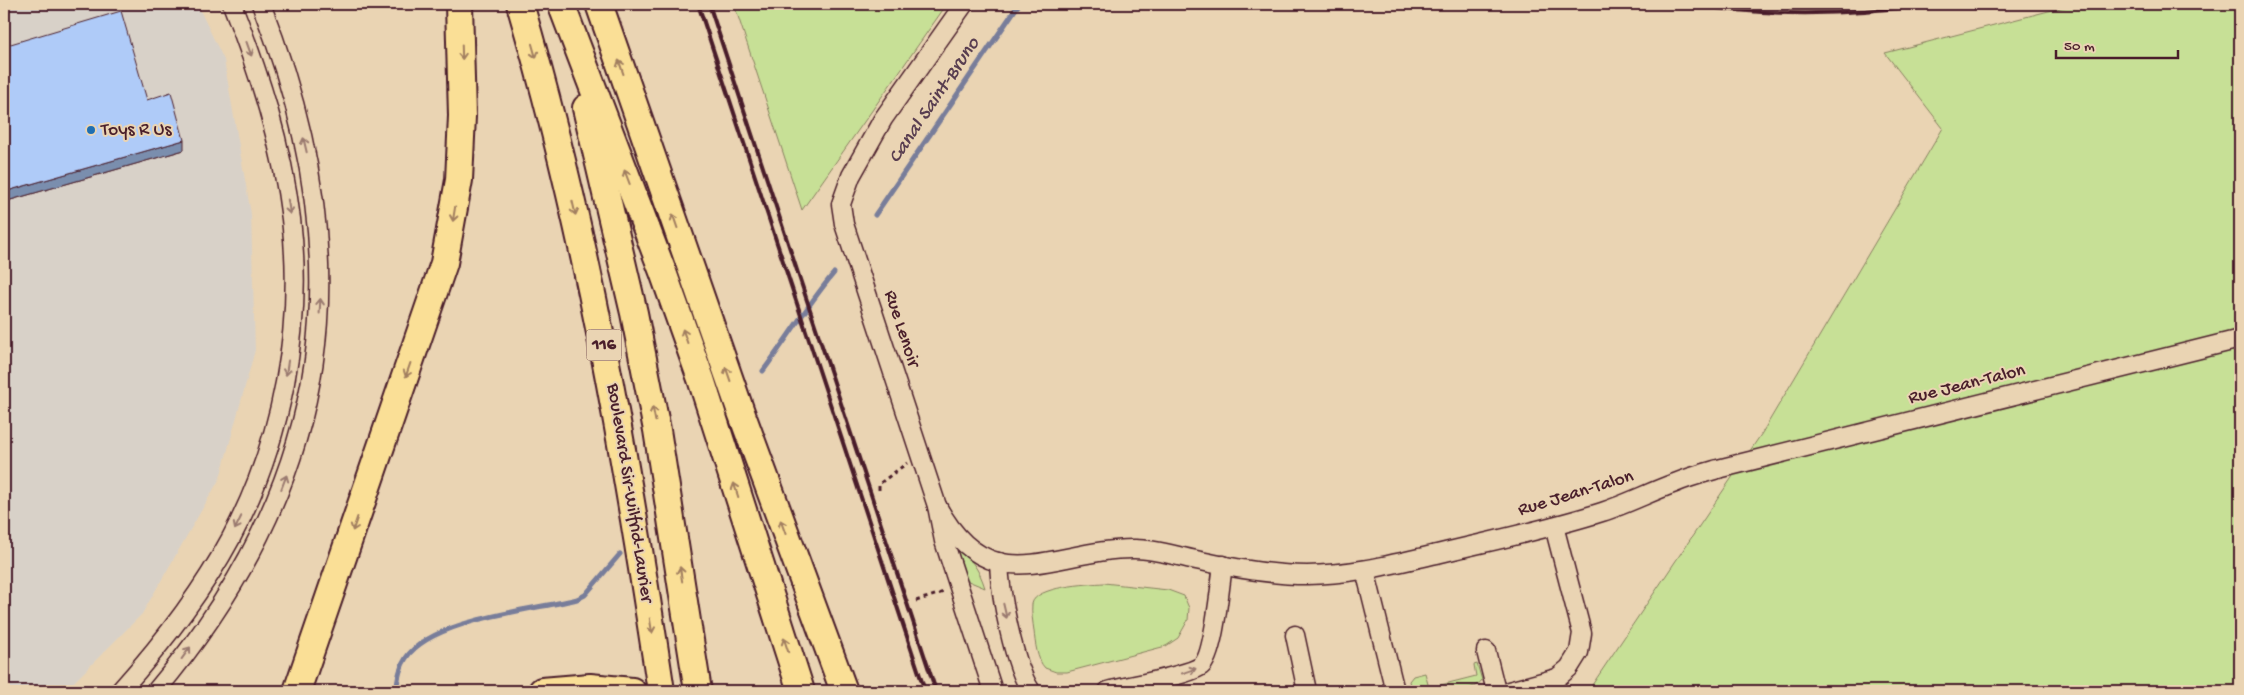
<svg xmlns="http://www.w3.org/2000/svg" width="2244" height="695" font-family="'Gochi Hand',sans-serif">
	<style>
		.built { fill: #d8d1c8 }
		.green { fill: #c7e096; stroke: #888060 }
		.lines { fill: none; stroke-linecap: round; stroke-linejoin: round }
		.stream { stroke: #787d9a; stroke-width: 5 }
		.minor-casing { stroke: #4a1f2b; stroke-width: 21 }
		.highway-casing { stroke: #4a1f2b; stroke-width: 30 }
		.path { stroke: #4a1f2b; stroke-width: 3; stroke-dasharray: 4 4; stroke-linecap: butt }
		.minor { stroke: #ead4b3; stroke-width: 18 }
		.highway { stroke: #fadf96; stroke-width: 26 }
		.rail { stroke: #4a1f2b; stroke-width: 4 }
		.wall { fill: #96afd5; stroke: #4a1f2b }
		.shaded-wall { fill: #7a8eae; stroke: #4a1f2b }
		.building { fill: #afcbf8; stroke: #4a1f2b }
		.oneway { stroke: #9a7a6f }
		.oneway2 { stroke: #a27f60 }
		.poi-dot { fill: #1f6fb2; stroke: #ead4b3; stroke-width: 2 }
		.labels { text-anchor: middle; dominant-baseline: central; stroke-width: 4; stroke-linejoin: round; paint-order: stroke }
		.shield { fill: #ead4b3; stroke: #7a5554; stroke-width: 1 }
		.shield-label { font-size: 18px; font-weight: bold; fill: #4a1f2b }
		.poi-label { font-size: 19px; fill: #4a1f2b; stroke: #ead4b3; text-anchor: start }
		.street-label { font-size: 19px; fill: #4a1f2b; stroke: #ead4b3 }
		.water-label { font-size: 20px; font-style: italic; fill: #593e50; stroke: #ead4b3 }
	</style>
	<rect width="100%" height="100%" fill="#ead4b3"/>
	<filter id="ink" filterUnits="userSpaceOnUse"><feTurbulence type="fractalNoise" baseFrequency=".02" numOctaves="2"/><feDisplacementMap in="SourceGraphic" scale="10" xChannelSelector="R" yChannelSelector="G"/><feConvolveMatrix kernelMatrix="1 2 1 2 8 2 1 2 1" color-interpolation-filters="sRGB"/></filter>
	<g filter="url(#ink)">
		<path class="built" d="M 4,4 L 197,4 L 224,60 L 251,214 L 255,350 L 220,478 L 142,614 L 65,691 L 4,691 Z"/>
		<g class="green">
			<path d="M 734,4 L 947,4 L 802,210 Z"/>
			<path d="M 2076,4 L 2240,4 L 2240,691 L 1588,691 L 1762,433 L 1943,128 L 1885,53 Z"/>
			<path d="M 954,544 C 970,558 979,568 985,588 L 961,578 Z"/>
			<path d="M 1104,583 L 1168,590 L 1184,596 L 1189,608 L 1188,620 L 1178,638 L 1166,646 L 1067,672 L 1056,672 L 1045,668 C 1037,660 1035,642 1034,631 C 1033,623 1031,612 1032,604 C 1035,586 1089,584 1104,583 Z"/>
			<path d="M 1477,664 L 1482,680 C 1473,695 1428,691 1411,691 L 1409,681 L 1413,676 L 1425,673 L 1429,688 L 1476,676 L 1474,665 Z"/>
		</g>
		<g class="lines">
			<g class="stream">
				<path d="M 875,215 L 1019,4"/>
				<path d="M 763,371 C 787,339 808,304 834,273"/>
				<path d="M 396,691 C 398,680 399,668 406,658 C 432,619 534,610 577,599 L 585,595 L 620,554"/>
			</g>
			<defs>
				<g id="minor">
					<path d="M 964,4 L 883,119 L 851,176 L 841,204 L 844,224 L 937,506 L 944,541 L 993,691"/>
					<path d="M 937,506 C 990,605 1054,548 1135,549 C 1155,549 1176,556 1196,560 C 1232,568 1269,575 1307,575 C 1353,575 1396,563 1441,553 C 1495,540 1549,529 1602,512 C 1627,504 1650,492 1675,483 C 1689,477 1704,473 1718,469 L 2240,339"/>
					<path d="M 999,562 C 1000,594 1014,666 1031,691"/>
					<path d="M 1365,570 L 1395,691"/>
					<path d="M 1295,635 L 1307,691"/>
					<path d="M 1486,651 L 1496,691"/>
					<path d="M 120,691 C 162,644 201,594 231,538 C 282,442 304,326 291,219 C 282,144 259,73 232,4"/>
					<path d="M 156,691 C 335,479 362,260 261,4"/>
					<path d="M 1108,691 C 1127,686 1187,676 1201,666 C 1214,656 1220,585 1223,565"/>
					<path d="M 1509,691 L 1557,678 L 1569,668 L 1579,652 L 1582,633 L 1554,526"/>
				</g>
				<g id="highway">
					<path d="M 520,4 C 587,232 626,457 661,691"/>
					<path d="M 599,4 L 741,412 L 844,691"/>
					<path d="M 563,9 L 663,272 L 701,379 L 801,691"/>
					<path d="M 586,108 L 634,313 L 657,430 L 698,691"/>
					<path d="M 297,691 L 444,263 L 459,180 L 462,116 L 459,4"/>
					<path d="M 542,691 L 590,687 L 632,691"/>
				</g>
			</defs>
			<use href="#minor" class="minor-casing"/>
			<use href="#highway" class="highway-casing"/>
			<g class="path">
				<path d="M 879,490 L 879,484 L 907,463"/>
				<path d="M 916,601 L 944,592"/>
			</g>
			<use href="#minor" class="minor"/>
			<use href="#highway" class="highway"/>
			<g class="rail">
				<path d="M 698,4 L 925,691"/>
				<path d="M 709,4 L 936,691"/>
				<path d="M 1686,4 C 1769,17 1846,16 1929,4"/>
			</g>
		</g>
		<path class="wall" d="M 4,46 L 147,100 L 184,150 L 7,201 L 4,190 Z"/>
		<path class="shaded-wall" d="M 184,140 L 184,150 L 7,201 L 7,191 Z"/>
		<path class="building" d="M 121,11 L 147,100 L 171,92 L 184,140 L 7,191 L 4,180 L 4,46 Z"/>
		<defs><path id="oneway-shaft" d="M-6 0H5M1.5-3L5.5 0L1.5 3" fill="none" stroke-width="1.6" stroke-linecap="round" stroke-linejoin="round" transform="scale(1.25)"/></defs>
		<g class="oneway">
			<use href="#oneway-shaft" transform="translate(249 49) rotate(70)"/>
			<use href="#oneway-shaft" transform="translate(305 145) rotate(-103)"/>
			<use href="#oneway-shaft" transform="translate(289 207) rotate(81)"/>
			<use href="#oneway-shaft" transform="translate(320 306) rotate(-87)"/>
			<use href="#oneway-shaft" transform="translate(287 368) rotate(98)"/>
			<use href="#oneway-shaft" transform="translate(284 482) rotate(-69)"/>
			<use href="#oneway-shaft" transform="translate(238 523) rotate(116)"/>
			<use href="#oneway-shaft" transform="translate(1005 611) rotate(77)"/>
			<use href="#oneway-shaft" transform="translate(186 653) rotate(-54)"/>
			<use href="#oneway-shaft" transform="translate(1189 671) rotate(-19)"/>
		</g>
		<g class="oneway2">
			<use href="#oneway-shaft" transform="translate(534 51) rotate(74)"/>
			<use href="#oneway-shaft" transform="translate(462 52) rotate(88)"/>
			<use href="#oneway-shaft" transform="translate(621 67) rotate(-109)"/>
			<use href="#oneway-shaft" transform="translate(627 177) rotate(-111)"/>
			<use href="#oneway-shaft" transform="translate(574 208) rotate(77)"/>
			<use href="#oneway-shaft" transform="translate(454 214) rotate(99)"/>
			<use href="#oneway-shaft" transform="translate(675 221) rotate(-109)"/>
			<use href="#oneway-shaft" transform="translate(685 336) rotate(-109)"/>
			<use href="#oneway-shaft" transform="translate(408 370) rotate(109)"/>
			<use href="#oneway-shaft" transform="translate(728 374) rotate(-109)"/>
			<use href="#oneway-shaft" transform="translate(654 414) rotate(-101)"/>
			<use href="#oneway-shaft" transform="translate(736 490) rotate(-108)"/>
			<use href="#oneway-shaft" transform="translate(355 524) rotate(109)"/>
			<use href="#oneway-shaft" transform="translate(783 527) rotate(-110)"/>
			<use href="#oneway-shaft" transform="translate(681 574) rotate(-99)"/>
			<use href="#oneway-shaft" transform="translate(651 626) rotate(81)"/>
			<use href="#oneway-shaft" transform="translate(786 645) rotate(-108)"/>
		</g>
	</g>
	<circle class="poi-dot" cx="91" cy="130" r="5"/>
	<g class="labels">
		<rect class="shield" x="586.5" y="329.5" width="35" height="31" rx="4"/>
		<g class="shield-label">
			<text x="604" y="345">116</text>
		</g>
		<g class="poi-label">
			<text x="101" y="130">Toys R Us</text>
		</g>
		<g class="street-label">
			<text transform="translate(901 329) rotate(72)">Rue Lenoir</text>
			<text transform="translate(1967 385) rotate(-14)">Rue Jean-Talon</text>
			<text transform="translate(629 493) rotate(81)">Boulevard Sir-Wilfrid-Laurier</text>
			<text transform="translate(1576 494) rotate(-17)">Rue Jean-Talon</text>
		</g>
		<g class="water-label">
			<text transform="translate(935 101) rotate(-56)">Canal Saint-Bruno</text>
		</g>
	</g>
	<rect width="2244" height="695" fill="none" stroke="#ead4b3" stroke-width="20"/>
	<rect x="10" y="10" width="2224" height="675" fill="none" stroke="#4a1f2b" stroke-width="2" filter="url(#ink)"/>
	<path d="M2056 50v8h122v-8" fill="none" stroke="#4a1f2b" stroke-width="2.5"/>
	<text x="2064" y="50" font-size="15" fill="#4a1f2b" stroke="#ead4b3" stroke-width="4" paint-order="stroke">50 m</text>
</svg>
